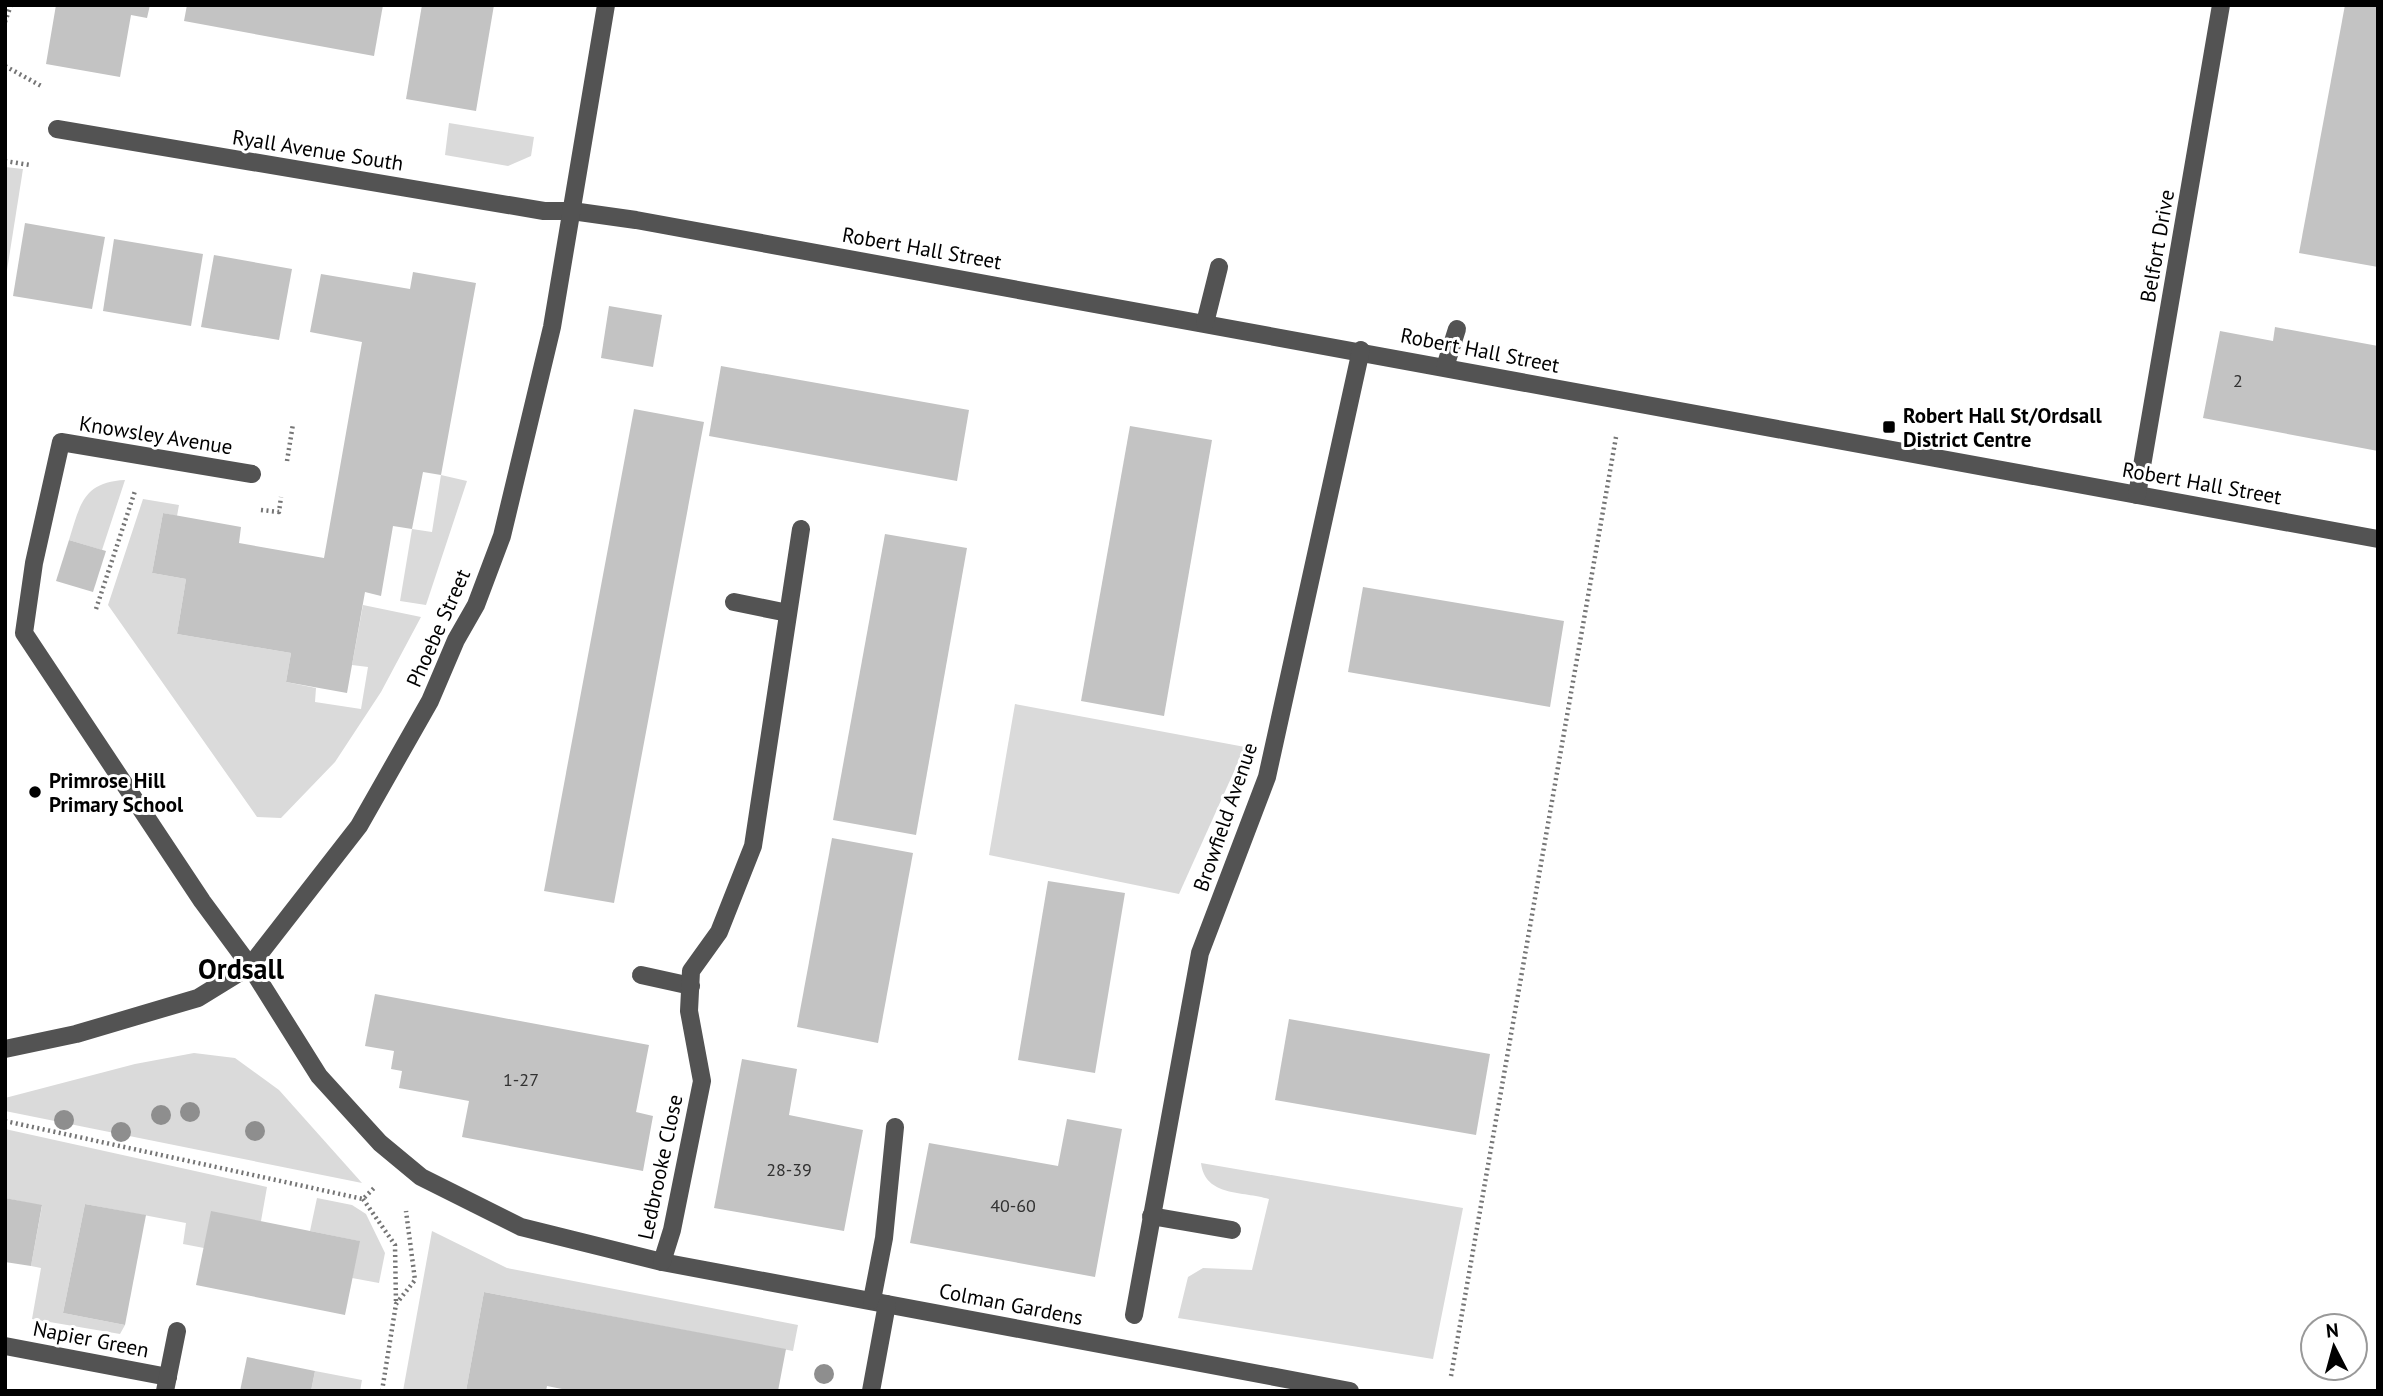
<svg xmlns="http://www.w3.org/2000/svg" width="2383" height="1396" font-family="'PT Sans',sans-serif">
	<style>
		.green { fill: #dadada }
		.building { fill: #c3c3c3 }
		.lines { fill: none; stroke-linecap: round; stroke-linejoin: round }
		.path { stroke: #757575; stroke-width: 4.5; stroke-dasharray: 2 3.5; stroke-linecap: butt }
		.minor { stroke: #535353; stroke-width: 18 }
		.tree { fill: #8e8e8e }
		.poi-dot { fill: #000; stroke: #fff; stroke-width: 2.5 }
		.labels { text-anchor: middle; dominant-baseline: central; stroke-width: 6; stroke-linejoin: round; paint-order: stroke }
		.number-label { font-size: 18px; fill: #313131 }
		.street-label { font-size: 21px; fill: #000; stroke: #fff }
		.poi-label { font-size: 21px; font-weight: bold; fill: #000; stroke: #fff; text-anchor: start }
		.district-label { font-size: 28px; font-weight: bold; fill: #000; stroke: #fff }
	</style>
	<rect width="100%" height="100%" fill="#fff"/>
	<g class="green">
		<path d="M 449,123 L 534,137 L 531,156 L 508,166 L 445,155 Z"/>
		<path d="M 5,167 L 23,169 L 5,283 Z"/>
		<path d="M 441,475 L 467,481 L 426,605 L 400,601 L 412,529 L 432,532 Z"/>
		<path d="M 125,480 L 102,550 L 69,540 C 80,505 83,482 125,480 Z"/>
		<path d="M 143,499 L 179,505 L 177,516 L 163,513 L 152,573 L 186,579 L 177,634 L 291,653 L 286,682 L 316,688 L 315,702 L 361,709 L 368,667 L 352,665 L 363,605 L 421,617 L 381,692 L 335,762 L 281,818 L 257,817 L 108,605 Z"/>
		<path d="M 1015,704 L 1245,747 L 1179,894 L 989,855 Z"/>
		<path d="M 194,1053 L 235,1058 L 279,1090 L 362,1183 L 5,1111 L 5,1098 L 135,1064 Z"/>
		<path d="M 5,1129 L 267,1187 L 261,1221 L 204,1248 L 183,1244 L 186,1223 L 85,1204 L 63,1313 L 125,1325 L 120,1334 L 32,1319 L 41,1268 L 31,1266 L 42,1206 L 5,1198 Z"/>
		<path d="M 1201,1163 L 1463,1208 L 1433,1359 L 1178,1318 L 1188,1277 L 1203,1268 L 1252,1270 L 1269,1199 C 1243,1191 1205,1197 1201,1163 Z"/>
		<path d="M 317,1198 L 352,1205 L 366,1214 L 385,1253 L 379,1283 L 352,1278 L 359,1241 L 310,1231 Z"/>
		<path d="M 432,1231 L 507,1268 L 798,1325 L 793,1351 L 484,1292 L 466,1391 L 403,1391 Z"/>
		<path d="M 315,1371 L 362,1380 L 360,1391 L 311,1391 Z"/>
	</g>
	<g class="building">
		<path d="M 56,5 L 150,5 L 147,18 L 131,15 L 120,77 L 46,64 Z"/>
		<path d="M 187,5 L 383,5 L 374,56 L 184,21 Z"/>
		<path d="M 422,5 L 494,5 L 476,111 L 406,99 Z"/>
		<path d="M 2345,5 L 2378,5 L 2378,267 L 2299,253 Z"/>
		<path d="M 25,223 L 105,237 L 92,309 L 13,296 Z"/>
		<path d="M 114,239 L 203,254 L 191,326 L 103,311 Z"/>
		<path d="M 214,255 L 292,269 L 279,340 L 201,327 Z"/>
		<path d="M 413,272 L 476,283 L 441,475 L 423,472 L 412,529 L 393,526 L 381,596 L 365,592 L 347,693 L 286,682 L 291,653 L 177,634 L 186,579 L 152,573 L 163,513 L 241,527 L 239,543 L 324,558 L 362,342 L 310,332 L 321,274 L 410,289 Z"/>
		<path d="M 609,306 L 662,315 L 653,367 L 601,358 Z"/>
		<path d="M 2275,327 L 2378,346 L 2378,451 L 2203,418 L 2220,331 L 2273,341 Z"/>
		<path d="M 721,366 L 969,410 L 957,481 L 709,436 Z"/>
		<path d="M 634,409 L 704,422 L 614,903 L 544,891 Z"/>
		<path d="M 1130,426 L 1212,440 L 1164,716 L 1081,701 Z"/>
		<path d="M 885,534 L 967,548 L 916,835 L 833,820 Z"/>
		<path d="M 69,540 L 106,551 L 93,592 L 56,581 Z"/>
		<path d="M 1363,587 L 1564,621 L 1550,707 L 1348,672 Z"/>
		<path d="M 832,838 L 913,853 L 878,1043 L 797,1027 Z"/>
		<path d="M 1048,881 L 1125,893 L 1095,1073 L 1018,1060 Z"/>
		<path d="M 375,994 L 649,1045 L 636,1112 L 653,1116 L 643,1171 L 462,1137 L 469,1101 L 399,1088 L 402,1071 L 391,1069 L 394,1051 L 365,1046 Z"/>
		<path d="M 1289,1019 L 1490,1054 L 1476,1135 L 1275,1100 Z"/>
		<path d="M 742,1059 L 797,1069 L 789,1115 L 863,1130 L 844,1231 L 714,1208 Z"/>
		<path d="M 1067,1119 L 1122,1129 L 1095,1277 L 910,1243 L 929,1143 L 1058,1166 Z"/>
		<path d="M 5,1198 L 42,1205 L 31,1266 L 5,1262 Z"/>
		<path d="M 85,1204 L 146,1215 L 125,1325 L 63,1313 Z"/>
		<path d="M 211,1211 L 360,1241 L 345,1315 L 196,1285 Z"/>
		<path d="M 484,1292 L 786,1349 L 778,1391 L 572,1391 L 547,1386 L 546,1391 L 466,1391 Z"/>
		<path d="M 247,1357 L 315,1371 L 311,1391 L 240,1391 Z"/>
	</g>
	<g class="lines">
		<g class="path">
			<path d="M 5,22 L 11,5"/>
			<path d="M 5,66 L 43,87"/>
			<path d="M 5,161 L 30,165"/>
			<path d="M 287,461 L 293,424"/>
			<path d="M 261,510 L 279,512 L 281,497"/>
			<path d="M 96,609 L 135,491"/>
			<path d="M 5,1121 L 363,1199 L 376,1186"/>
			<path d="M 363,1199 L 395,1245 L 396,1304"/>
			<path d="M 1451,1376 L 1616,437"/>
			<path d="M 382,1391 L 396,1304 L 415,1280 L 406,1211"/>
		</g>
		<g class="minor">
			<path d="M 57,129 L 544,211 L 572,211 L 636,220 L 2378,539"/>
			<path d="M 1205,323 L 1219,267"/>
			<path d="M 1445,367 L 1457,329"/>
			<path d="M 252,474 L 61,442 L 34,563 L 24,633 L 202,901 L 250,966 L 319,1076 L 380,1143 L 421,1177 L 521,1227 L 662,1262 L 1350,1391"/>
			<path d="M 2137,495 L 2221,5"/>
			<path d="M 734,602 L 788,613"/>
			<path d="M 641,975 L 691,986"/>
			<path d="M 5,1049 L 76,1034 L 198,998 L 250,966 L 359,826 L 430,701 L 456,640 L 476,605 L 502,536 L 552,327 L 606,5"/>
			<path d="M 1151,1216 L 1232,1230"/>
			<path d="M 662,1262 L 672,1230 L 702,1081 L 689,1011 L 691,971 L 719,932 L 753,846 L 801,529"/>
			<path d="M 872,1300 L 884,1238 L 895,1127"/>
			<path d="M 1134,1315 L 1200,953 L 1267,777 L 1361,350"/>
			<path d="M 5,1346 L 168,1377"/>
			<path d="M 165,1391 L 177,1331"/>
			<path d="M 871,1391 L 887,1304"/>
		</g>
	</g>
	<g class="tree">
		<circle cx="190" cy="1112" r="10"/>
		<circle cx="161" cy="1115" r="10"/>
		<circle cx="64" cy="1120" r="10"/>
		<circle cx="255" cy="1131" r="10"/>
		<circle cx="121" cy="1132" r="10"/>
		<circle cx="824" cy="1374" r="10"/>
	</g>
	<g class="poi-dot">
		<rect x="1882" y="420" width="14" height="14" rx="3.5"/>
		<circle cx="35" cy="792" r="7"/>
	</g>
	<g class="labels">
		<g class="number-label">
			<text x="2238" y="380">2</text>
			<text x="521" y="1079">1-27</text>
			<text x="789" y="1169">28-39</text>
			<text x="1013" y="1205">40-60</text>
		</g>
		<g class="street-label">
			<text transform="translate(318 150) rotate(9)">Ryall Avenue South</text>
			<text transform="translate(2157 246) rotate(-80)">Belfort Drive</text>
			<text transform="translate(922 248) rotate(10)">Robert Hall Street</text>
			<text transform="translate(1480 350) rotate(11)">Robert Hall Street</text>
			<text transform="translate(156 435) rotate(9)">Knowsley Avenue</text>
			<text transform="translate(2202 483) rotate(10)">Robert Hall Street</text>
			<text transform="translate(438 628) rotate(-66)">Phoebe Street</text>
			<text transform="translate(1225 817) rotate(-71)">Browfield Avenue</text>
			<text transform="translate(660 1167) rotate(-78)">Ledbrooke Close</text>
			<text transform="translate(1011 1304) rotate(11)">Colman Gardens</text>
			<text transform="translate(91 1339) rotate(11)">Napier Green</text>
		</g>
		<g class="poi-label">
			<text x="1903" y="415">Robert Hall St/Ordsall<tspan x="1903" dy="24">District Centre</tspan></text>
			<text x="49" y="780">Primrose Hill<tspan x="49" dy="24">Primary School</tspan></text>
		</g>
		<g class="district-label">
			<text x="241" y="968">Ordsall</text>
		</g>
	</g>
	<rect width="2383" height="1396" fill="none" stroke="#000000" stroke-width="14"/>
	<g transform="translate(2334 1347) rotate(354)"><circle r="33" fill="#ffffff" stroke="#999999" stroke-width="2"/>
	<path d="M0-5L12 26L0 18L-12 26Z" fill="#000000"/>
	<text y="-10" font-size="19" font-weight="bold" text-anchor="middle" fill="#000000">N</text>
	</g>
</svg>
